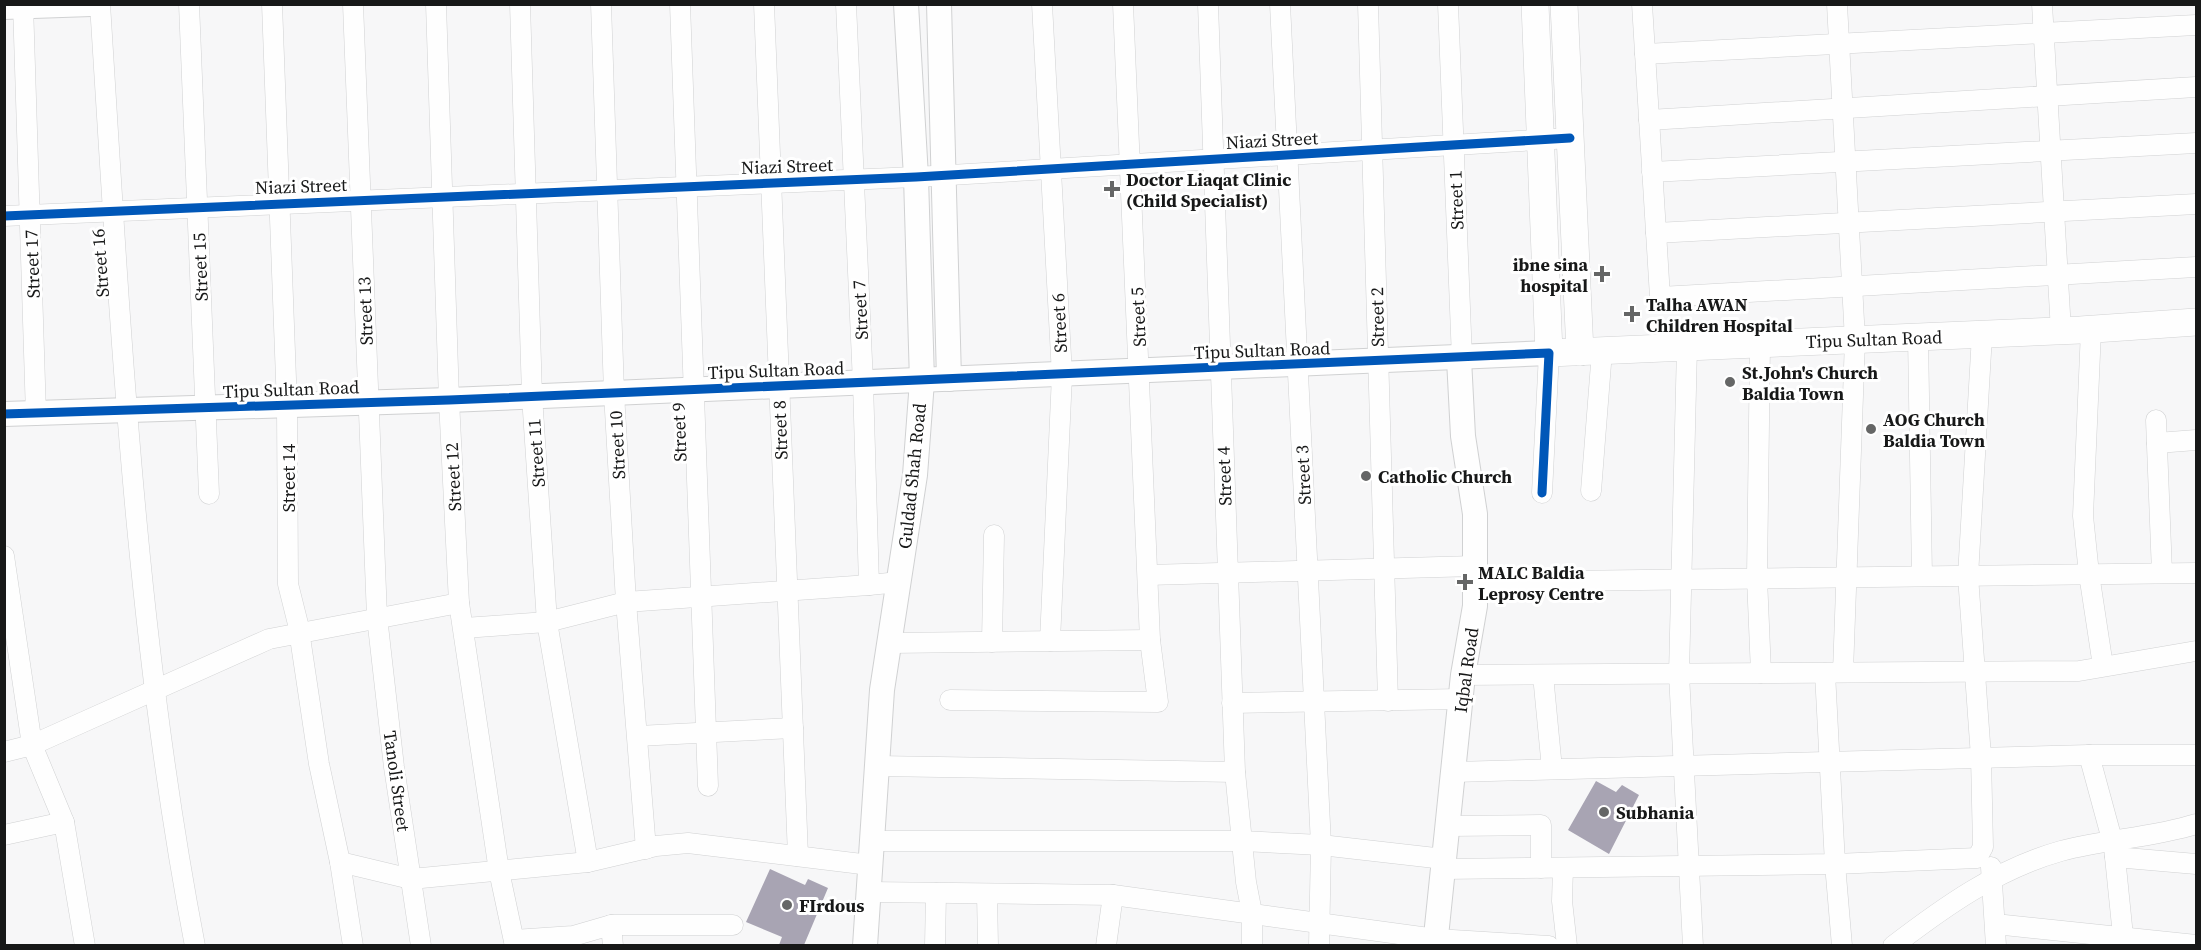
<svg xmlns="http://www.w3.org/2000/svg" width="2201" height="950" font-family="'Source Serif 4',serif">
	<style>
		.building { fill: #a8a4b3 }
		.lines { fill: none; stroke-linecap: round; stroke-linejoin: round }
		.minor-casing { stroke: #d0d1d2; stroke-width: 21 }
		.tertiary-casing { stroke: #d0d1d2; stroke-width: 26 }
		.secondary-casing { stroke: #d0d1d2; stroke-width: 28 }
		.minor { stroke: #fefefe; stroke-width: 20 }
		.tertiary { stroke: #fefefe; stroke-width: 24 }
		.secondary { stroke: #fefefe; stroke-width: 27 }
		.cycleway-casing { stroke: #fff; stroke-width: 13 }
		.cycleway { stroke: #0057b8; stroke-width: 9 }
		.poi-dot { fill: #656666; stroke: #fff; stroke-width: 2 }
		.labels { text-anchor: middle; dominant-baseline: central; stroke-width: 6; stroke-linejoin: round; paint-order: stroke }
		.street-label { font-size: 18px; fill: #171818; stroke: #fff }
		.poi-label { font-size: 18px; font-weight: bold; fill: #171818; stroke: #fff; text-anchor: start }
	</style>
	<rect width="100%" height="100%" fill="#f7f7f8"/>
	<g class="building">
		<path d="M 1596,781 L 1616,792 L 1622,785 L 1639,795 L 1609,854 L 1568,830 Z"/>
		<path d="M 770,869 L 805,885 L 808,879 L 828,888 L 804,945 L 779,945 L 782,937 L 746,922 Z"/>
	</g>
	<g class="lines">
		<defs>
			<g id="minor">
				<path d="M 23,4 L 36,415"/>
				<path d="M 100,4 C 120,319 135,635 195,946"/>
				<path d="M 189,4 L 209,494"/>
				<path d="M 272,4 L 287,406 L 288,584 L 298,624 L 319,764 L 340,862 L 353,946"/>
				<path d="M 353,4 L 377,617 L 394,767 L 421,946"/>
				<path d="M 436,4 L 449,400 L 459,603 L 499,871 L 515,946"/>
				<path d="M 520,4 L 532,396 L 547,622 L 588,862"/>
				<path d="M 601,4 L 614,393 L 626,602 L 646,849"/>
				<path d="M 680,4 L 708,786"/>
				<path d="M 764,4 L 798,856"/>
				<path d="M 846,4 L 863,383 L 869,585 L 899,582"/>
				<path d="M 1042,4 L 1062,375 L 1050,641"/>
				<path d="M 1208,4 L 1235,772 L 1246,882 L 1252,913 L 1252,946"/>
				<path d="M 1280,4 L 1321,845 L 1319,946"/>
				<path d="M 1368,4 L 1388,701"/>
				<path d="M 1448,4 L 1462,359"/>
				<path d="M 1642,4 L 1660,297 L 2196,267"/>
				<path d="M 1837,4 L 1855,340 L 1843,672"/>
				<path d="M 2042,4 L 2061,331"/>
				<path d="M 1645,54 L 2196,25"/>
				<path d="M 1649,120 L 2196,87"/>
				<path d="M 1652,172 L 2196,143"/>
				<path d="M 4,216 L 916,177 L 1570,138"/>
				<path d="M 1656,233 L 2196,204"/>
				<path d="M 2091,330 L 2083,516 L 2089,574 L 2103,666"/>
				<path d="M 1918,337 L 1922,576"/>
				<path d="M 1760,344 L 1757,578 L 1761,673"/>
				<path d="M 1687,347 L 1679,674 L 1693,946"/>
				<path d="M 2156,420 L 2162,573"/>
				<path d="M 2157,443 L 2196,440"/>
				<path d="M 1591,491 L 1602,351"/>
				<path d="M 1542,493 L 1549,353"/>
				<path d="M 4,556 L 32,745 L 64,822 L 85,946"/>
				<path d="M 1148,575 L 1475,566"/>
				<path d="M 1475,582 L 2196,573"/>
				<path d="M 464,628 L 547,622 L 626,602 L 869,585"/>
				<path d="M 992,642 L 994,535"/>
				<path d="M 890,643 L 1150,640"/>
				<path d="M 1825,673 L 1835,864 L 1842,946"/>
				<path d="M 1463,675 L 2079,671 L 2196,651"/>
				<path d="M 1543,675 L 1552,769"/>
				<path d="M 950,700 L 1158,702 L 1150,640 L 1123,4"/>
				<path d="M 1232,703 L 1461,699"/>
				<path d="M 638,736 L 793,728"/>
				<path d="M 4,752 L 32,745 L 269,639 L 459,603"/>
				<path d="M 2089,755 L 2114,847 L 2124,946"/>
				<path d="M 877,766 L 1235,772"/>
				<path d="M 1454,772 L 2089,755 L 2196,755"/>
				<path d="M 1448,826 L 1541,825 L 1541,868"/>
				<path d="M 4,835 L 64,822"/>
				<path d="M 872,841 L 1242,841 L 1321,845 L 1444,859"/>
				<path d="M 2115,857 L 2196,864"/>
				<path d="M 340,862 L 411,879 L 588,862 L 656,846 L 688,843 L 870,865"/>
				<path d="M 1991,867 L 1996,946"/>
				<path d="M 1563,868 L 1562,901 L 1567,946"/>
				<path d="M 1443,869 L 1835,864 L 1977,858 L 1983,847 L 1981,757 L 1968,576 L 1982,335"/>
				<path d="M 869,892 L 1113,895 L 1436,939 L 1549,946"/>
				<path d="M 987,894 L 988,946"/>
				<path d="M 1995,924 L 2196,945"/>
				<path d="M 611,925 L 613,946"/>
				<path d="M 514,940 L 573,936 L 611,925 L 733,925"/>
				<path d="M 935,946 L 936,893"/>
				<path d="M 1106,946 L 1113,895"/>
				<path d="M 1893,946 C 1944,907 1997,869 2061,851 C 2106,839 2152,838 2196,824"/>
			</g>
			<g id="tertiary">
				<path d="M 939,4 L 949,379"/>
				<path d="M 4,7 L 91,4"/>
				<path d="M 4,414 L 449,400 L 1549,353"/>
				<path d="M 865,946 L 882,690 L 915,475 L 922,381 L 916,177 L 906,4"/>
				<path d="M 1435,946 L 1463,675 L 1475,606 L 1475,514 L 1463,436 L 1459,359"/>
			</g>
			<g id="secondary">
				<path d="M 1535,4 L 1549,353 L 2080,330 L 2196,322"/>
				<path d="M 1564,4 L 1580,352"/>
			</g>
		</defs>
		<use href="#minor" class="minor-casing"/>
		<use href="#tertiary" class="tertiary-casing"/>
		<use href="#secondary" class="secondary-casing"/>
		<use href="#minor" class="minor"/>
		<use href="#tertiary" class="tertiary"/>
		<use href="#secondary" class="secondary"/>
		<defs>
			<g id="cycleway">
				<path d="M 4,216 L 916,177 L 1570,138"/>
				<path d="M 4,414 L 449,400 L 1549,353 L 1542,493"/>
			</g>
		</defs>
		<use href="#cycleway" class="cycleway-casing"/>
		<use href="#cycleway" class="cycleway"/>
	</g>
	<g class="poi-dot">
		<path d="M1109 180h6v6h6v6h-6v6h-6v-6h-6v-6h6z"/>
		<path d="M1599 265h6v6h6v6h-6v6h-6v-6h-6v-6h6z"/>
		<path d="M1629 305h6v6h6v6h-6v6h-6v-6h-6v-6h6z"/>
		<circle cx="1730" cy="382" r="6"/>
		<circle cx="1871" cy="429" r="6"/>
		<circle cx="1366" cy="476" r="6"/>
		<path d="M1462 573h6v6h6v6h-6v6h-6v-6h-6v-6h6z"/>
		<circle cx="1604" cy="812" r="6"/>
		<circle cx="787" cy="905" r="6"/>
	</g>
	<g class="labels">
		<g class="street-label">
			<text transform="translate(1272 140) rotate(-3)">Niazi Street</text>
			<text transform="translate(787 166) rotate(-2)">Niazi Street</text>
			<text transform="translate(301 186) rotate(-2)">Niazi Street</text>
			<text transform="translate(1456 200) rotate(-92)">Street 1</text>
			<text transform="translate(100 263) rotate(-94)">Street 16</text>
			<text transform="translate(32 264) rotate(-92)">Street 17</text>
			<text transform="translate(200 267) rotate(-92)">Street 15</text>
			<text transform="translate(860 310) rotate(-93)">Street 7</text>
			<text transform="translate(365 311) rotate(-92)">Street 13</text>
			<text transform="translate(1138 317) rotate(-93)">Street 5</text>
			<text transform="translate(1377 317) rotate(-91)">Street 2</text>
			<text transform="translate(1059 323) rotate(-93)">Street 6</text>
			<text transform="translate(1874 339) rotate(-2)">Tipu Sultan Road</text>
			<text transform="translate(1262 350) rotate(-2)">Tipu Sultan Road</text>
			<text transform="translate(776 370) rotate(-2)">Tipu Sultan Road</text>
			<text transform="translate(291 389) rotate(-2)">Tipu Sultan Road</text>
			<text transform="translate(780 430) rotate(-92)">Street 8</text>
			<text transform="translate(679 432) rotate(-92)">Street 9</text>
			<text transform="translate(617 445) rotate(-93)">Street 10</text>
			<text transform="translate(536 453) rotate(-94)">Street 11</text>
			<text transform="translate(1303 475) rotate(-93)">Street 3</text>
			<text transform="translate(912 476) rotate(-84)">Guldad Shah Road</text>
			<text transform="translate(1224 476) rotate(-92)">Street 4</text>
			<text transform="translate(453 477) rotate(-93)">Street 12</text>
			<text transform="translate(288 478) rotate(-90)">Street 14</text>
			<text transform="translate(1466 670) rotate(-82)">Iqbal Road</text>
			<text transform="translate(397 781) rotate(82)">Tanoli Street</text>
		</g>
		<g class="poi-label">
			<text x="1126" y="179">Doctor Liaqat Clinic<tspan x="1126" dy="21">(Child Specialist)</tspan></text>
			<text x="1588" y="264" text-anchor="end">ibne sina<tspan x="1588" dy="21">hospital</tspan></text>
			<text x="1646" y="304">Talha AWAN<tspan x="1646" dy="21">Children Hospital</tspan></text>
			<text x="1742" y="372">St.John's Church<tspan x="1742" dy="21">Baldia Town</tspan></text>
			<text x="1883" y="419">AOG Church<tspan x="1883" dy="21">Baldia Town</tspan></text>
			<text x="1378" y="476">Catholic Church</text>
			<text x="1478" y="572">MALC Baldia<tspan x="1478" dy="21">Leprosy Centre</tspan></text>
			<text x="1616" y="812">Subhania</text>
			<text x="799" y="905">FIrdous</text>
		</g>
	</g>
	<rect width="2201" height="950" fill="none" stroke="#171818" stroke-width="12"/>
</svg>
